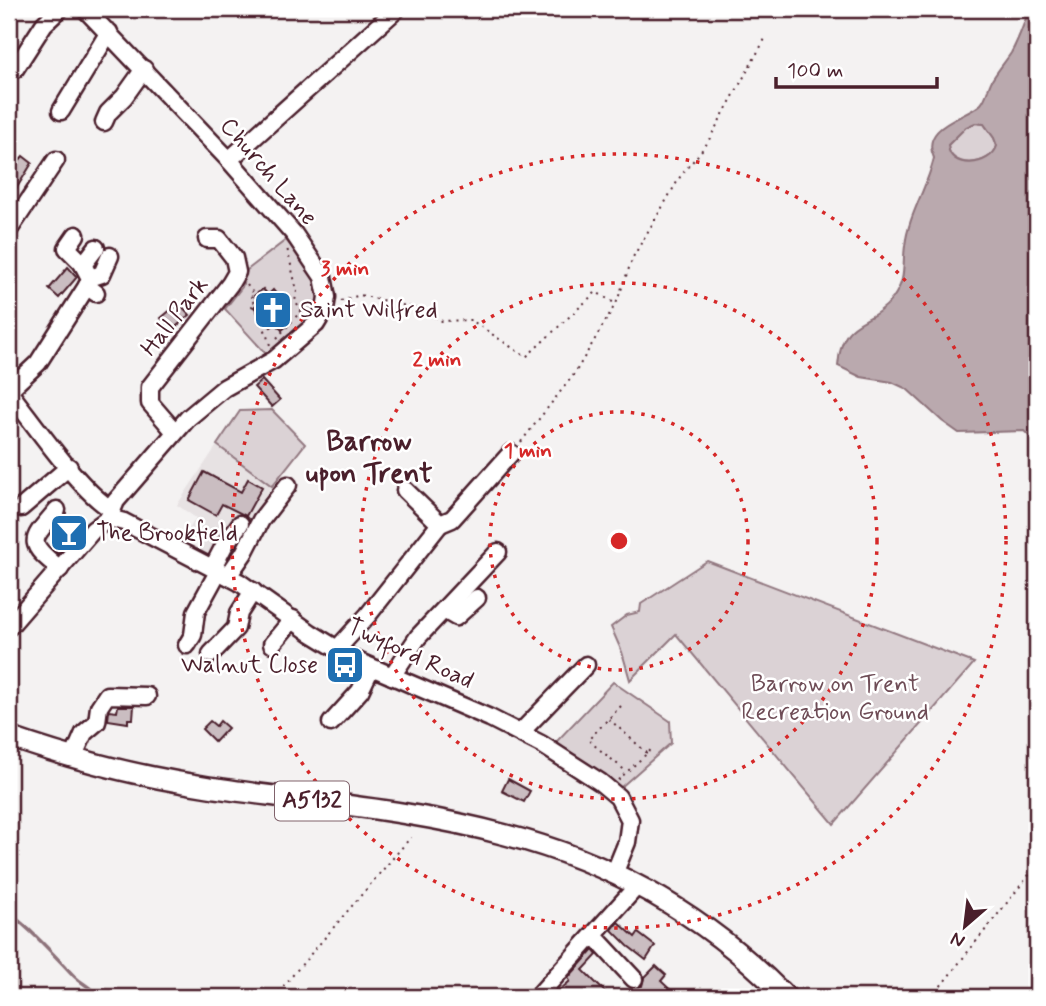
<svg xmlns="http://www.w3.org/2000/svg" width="1046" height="1006" font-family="Mynerve,sans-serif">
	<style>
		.built { fill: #e7e2e3 }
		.green { fill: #dbd2d5; stroke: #927880; stroke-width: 2 }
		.water { fill: #baa9ae; stroke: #8d727a; stroke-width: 2; fill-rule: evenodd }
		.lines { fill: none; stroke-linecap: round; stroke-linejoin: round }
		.stream { stroke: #8d727a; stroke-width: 3.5 }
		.building { fill: #cabdc1; stroke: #4a1f2b; stroke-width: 2 }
		.minor-casing { stroke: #4a1f2b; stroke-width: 21 }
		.major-casing { stroke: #4a1f2b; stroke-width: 24 }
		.path { stroke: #4a1f2b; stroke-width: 2; stroke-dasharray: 2 5; stroke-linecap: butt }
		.minor { stroke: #fff; stroke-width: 16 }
		.major { stroke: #fff; stroke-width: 19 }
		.ring { fill: none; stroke: #d62828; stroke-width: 3.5; stroke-dasharray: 3.5 7 }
		.labels { text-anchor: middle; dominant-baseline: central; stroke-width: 5; stroke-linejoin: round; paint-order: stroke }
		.shield { fill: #fff; stroke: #80626b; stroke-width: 2 }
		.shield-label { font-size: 23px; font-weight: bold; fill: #4a1f2b }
		.street-label { font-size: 24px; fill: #4a1f2b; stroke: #fff }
		.poi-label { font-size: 24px; fill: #4a1f2b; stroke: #fff; text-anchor: start }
		.park-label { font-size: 24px; fill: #6e4c56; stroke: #fff }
		.quarter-label { font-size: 28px; font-weight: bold; fill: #4a1f2b; stroke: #fff }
		.centre { fill: #d62828; stroke: #fff; stroke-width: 3.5 }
		.ring-label { font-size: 21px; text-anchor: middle; font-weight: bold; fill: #d62828; stroke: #fff; stroke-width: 5; stroke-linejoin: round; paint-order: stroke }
	</style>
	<rect width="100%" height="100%" fill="#f4f2f2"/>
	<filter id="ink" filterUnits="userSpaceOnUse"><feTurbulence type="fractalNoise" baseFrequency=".0143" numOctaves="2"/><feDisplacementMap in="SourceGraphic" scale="14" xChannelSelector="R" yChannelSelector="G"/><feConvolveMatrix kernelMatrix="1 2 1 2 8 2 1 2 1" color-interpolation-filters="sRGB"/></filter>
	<g filter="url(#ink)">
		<path class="built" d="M 272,410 L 305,444 L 272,486 L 219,566 L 193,552 L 203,537 L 189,529 L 196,518 L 177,505 L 240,411 Z"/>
		<g class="green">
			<path d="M 975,123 L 984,124 L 994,138 L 997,146 C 991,166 949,170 948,145 L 966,127 Z"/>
			<path d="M 286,240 C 302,261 326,282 320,311 L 268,356 L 225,309 L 242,287 L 247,270 Z"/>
			<path d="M 272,410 L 305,444 L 272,486 L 217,445 L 240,411 Z"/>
			<path d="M 707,561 L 974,663 L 834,824 L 676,634 L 630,680 L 622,652 L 611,627 L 627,615 L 640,612 L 641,604 Z"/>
			<path d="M 613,682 L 670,721 L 671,743 L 620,788 L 556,742 Z"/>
		</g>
		<path class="water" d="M 1028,13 L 1037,19 L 1037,443 L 1024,431 L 959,433 L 942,421 L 907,389 L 892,382 L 861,377 L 838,366 C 842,314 869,329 893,298 C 907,278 902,267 905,246 C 908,216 927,188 934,158 C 919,125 967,118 981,104 C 987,97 988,87 992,80 C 998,70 1005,62 1011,53 C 1018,41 1023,26 1028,13 ZM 975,123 L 984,124 L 994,138 L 997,146 C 991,166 949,171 948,145 L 966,127 Z"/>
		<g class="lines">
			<path class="stream" d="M 9,913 C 33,931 53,954 74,976 C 83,985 91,986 98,997"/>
		</g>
		<g class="building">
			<path d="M 23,156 L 32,163 L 16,189 L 9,184 L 9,168 L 12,171 Z"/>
			<path d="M 68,267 L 77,277 L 59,298 L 49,289 Z"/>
			<path d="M 263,289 L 268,295 L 273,290 L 290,311 L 286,315 L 291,322 L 282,330 L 276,323 L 271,327 L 254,307 L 259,302 L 254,296 Z"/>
			<path d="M 179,303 L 190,315 L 172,330 L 161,318 Z"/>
			<path d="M 262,380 L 280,400 L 272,407 L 254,387 Z"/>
			<path d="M 204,472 L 241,492 L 248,479 L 262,487 L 246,516 L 222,504 L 216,515 L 189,500 Z"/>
			<path d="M 71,516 L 83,525 L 58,554 L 54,550 L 59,544 L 53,539 Z"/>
			<path d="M 118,706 L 134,706 L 133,719 L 128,719 L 128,723 L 108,720 L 109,711 L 117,712 Z"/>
			<path d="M 210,721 L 216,726 L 220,721 L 228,728 L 215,742 L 202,729 Z"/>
			<path d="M 508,779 L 530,791 L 524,802 L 502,791 Z"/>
			<path d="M 618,922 L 635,937 L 638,933 L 655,946 L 646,960 L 628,946 L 612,930 Z"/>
			<path d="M 593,950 L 597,955 L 583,970 L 610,997 L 552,997 L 570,981 L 568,978 Z"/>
			<path d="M 656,966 L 666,975 L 661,981 L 678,997 L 624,997 L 632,989 L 642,986 L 644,978 Z"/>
		</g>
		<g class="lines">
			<defs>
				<g id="minor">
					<path d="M 85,9 L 229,160 L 294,234 L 323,277 L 327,297 L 325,309 L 316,324 L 274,360 L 224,388 L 188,418 L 116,501 L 109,518"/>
					<path d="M 15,69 L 44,24 L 60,9"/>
					<path d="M 61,111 L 109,32"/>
					<path d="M 104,122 L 108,113 L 124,97 L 144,69"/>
					<path d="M 229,160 L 397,9"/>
					<path d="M 9,230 L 56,160"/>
					<path d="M 76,235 L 67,248 L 82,263 L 90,278 L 87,286"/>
					<path d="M 83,265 L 96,248"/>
					<path d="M 90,278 L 102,274 L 110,256"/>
					<path d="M 9,390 L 38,363 L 87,286 L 96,293"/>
					<path d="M 9,392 C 33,422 80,491 111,509"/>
					<path d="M 175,432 L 150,403 L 150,387 L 230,284 L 237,272 L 234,258 L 219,239 L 207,239"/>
					<path d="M 21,508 L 69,467"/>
					<path d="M 57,510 C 31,541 25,541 60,569"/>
					<path d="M 109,518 L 124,522 L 239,582 L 311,633 L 355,660 L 490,718 L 541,744 L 600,782 L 618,797 L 630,820 L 627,842 L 614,874"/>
					<path d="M 440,524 L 452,519 L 511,453"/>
					<path d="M 213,567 L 225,544 L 240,524"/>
					<path d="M 228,576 L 244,553 L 261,520 L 288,485"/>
					<path d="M 444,610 L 456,617 L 477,598"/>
					<path d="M 9,627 L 93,530 L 109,518"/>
					<path d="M 272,644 L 293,619"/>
					<path d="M 187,645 L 193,635 L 196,612 L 219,570"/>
					<path d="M 337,649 L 368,615 L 440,524 L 405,490"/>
					<path d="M 211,654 L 236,628 L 239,613 L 253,591"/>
					<path d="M 392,676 L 418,637 L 498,552"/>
					<path d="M 331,723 L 360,691 L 371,668"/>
					<path d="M 520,733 L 586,665"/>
					<path d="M 73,758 L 84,733 L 97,722 L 99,707 L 107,695 L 147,696"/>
					<path d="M 594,936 L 634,979"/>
					<path d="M 537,997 L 638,885"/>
				</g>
				<path id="major" d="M 9,737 C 72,759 137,776 203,786 C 304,802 408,808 506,835 C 615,863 708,917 786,997"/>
			</defs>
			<use href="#minor" class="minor-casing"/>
			<use href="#major" class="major-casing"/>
			<g class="path">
				<path d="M 247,285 L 254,294 L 250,298 L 255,304 L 252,306 L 260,315 L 270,345"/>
				<path d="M 341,301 L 360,295 L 419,309 L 442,321 L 471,320 L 526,357 L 596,292 L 616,304 L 633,257 L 680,177 L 706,145 L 765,39"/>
				<path d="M 277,338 L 301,311 L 295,301 L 297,291 L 287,248"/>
				<path d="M 521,442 L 575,373 L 615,305"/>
				<path d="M 621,706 L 588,740 L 627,772"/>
				<path d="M 609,719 L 647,753"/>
				<path d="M 618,780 L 653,748"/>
				<path d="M 274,997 L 411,837"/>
				<path d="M 932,997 L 1037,865"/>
			</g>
			<use href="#minor" class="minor"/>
			<use href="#major" class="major"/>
		</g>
	</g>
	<g class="ring">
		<circle cx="619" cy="541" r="129"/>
		<circle cx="619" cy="541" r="258"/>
		<circle cx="619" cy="541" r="387"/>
	</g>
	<defs>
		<symbol id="church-square" viewBox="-11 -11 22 22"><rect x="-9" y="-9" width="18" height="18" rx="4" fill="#1f6fb2" stroke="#fff"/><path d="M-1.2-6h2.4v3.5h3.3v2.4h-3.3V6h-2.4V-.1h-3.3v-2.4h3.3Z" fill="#fff"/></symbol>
		<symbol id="bar-square" viewBox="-11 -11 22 22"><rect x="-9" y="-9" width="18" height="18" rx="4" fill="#1f6fb2" stroke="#fff"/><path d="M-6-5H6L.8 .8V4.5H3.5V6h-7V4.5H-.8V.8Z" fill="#fff"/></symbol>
		<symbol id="bus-square" viewBox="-11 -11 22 22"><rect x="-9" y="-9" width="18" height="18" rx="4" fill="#1f6fb2" stroke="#fff"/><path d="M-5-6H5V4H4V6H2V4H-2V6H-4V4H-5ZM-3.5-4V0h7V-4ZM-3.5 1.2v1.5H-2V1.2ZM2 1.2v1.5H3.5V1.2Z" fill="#fff"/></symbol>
	</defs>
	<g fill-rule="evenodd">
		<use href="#church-square" x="251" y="288" width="44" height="44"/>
		<use href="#bar-square" x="47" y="511" width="44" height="44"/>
		<use href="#bus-square" x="323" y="643" width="44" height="44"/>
	</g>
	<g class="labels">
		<rect class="shield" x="275" y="781.5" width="74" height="39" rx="5"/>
		<g class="shield-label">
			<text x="312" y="801">A5132</text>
		</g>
		<g class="street-label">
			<text transform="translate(268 172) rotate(49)">Church Lane</text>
			<text transform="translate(175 317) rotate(-52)">Hall Park</text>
			<text transform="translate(410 654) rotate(25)">Twyford Road</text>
		</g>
		<g class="poi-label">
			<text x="300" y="310">Saint Wilfred</text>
			<text x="96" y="533">The Brookfield</text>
			<text x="318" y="665" text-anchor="end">Walnut Close</text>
		</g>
		<g class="park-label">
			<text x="835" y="684">Barrow on Trent<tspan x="835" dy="28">Recreation Ground</tspan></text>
		</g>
		<g class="quarter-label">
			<text x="369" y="442">Barrow<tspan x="369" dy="32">upon Trent</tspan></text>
		</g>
	</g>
	<circle cx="619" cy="541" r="10" class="centre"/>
	<g class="ring-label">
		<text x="345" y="275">3 min</text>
		<text x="437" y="366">2 min</text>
		<text x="528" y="457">1 min</text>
	</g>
	<rect width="1046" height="1006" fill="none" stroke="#fff" stroke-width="35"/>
	<rect x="18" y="18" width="1011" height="971" fill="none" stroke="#4a1f2b" stroke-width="2.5" filter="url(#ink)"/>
	<g transform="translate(965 926) rotate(208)" stroke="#ffffff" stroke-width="5" paint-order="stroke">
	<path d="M0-5L12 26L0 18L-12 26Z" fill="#4a1f2b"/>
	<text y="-10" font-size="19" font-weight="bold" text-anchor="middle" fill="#4a1f2b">N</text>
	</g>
	<path d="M776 77v10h161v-10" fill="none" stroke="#4a1f2b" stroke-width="3.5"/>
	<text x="787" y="77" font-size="21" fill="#4a1f2b" stroke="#ffffff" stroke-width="5" paint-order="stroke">100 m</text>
</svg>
